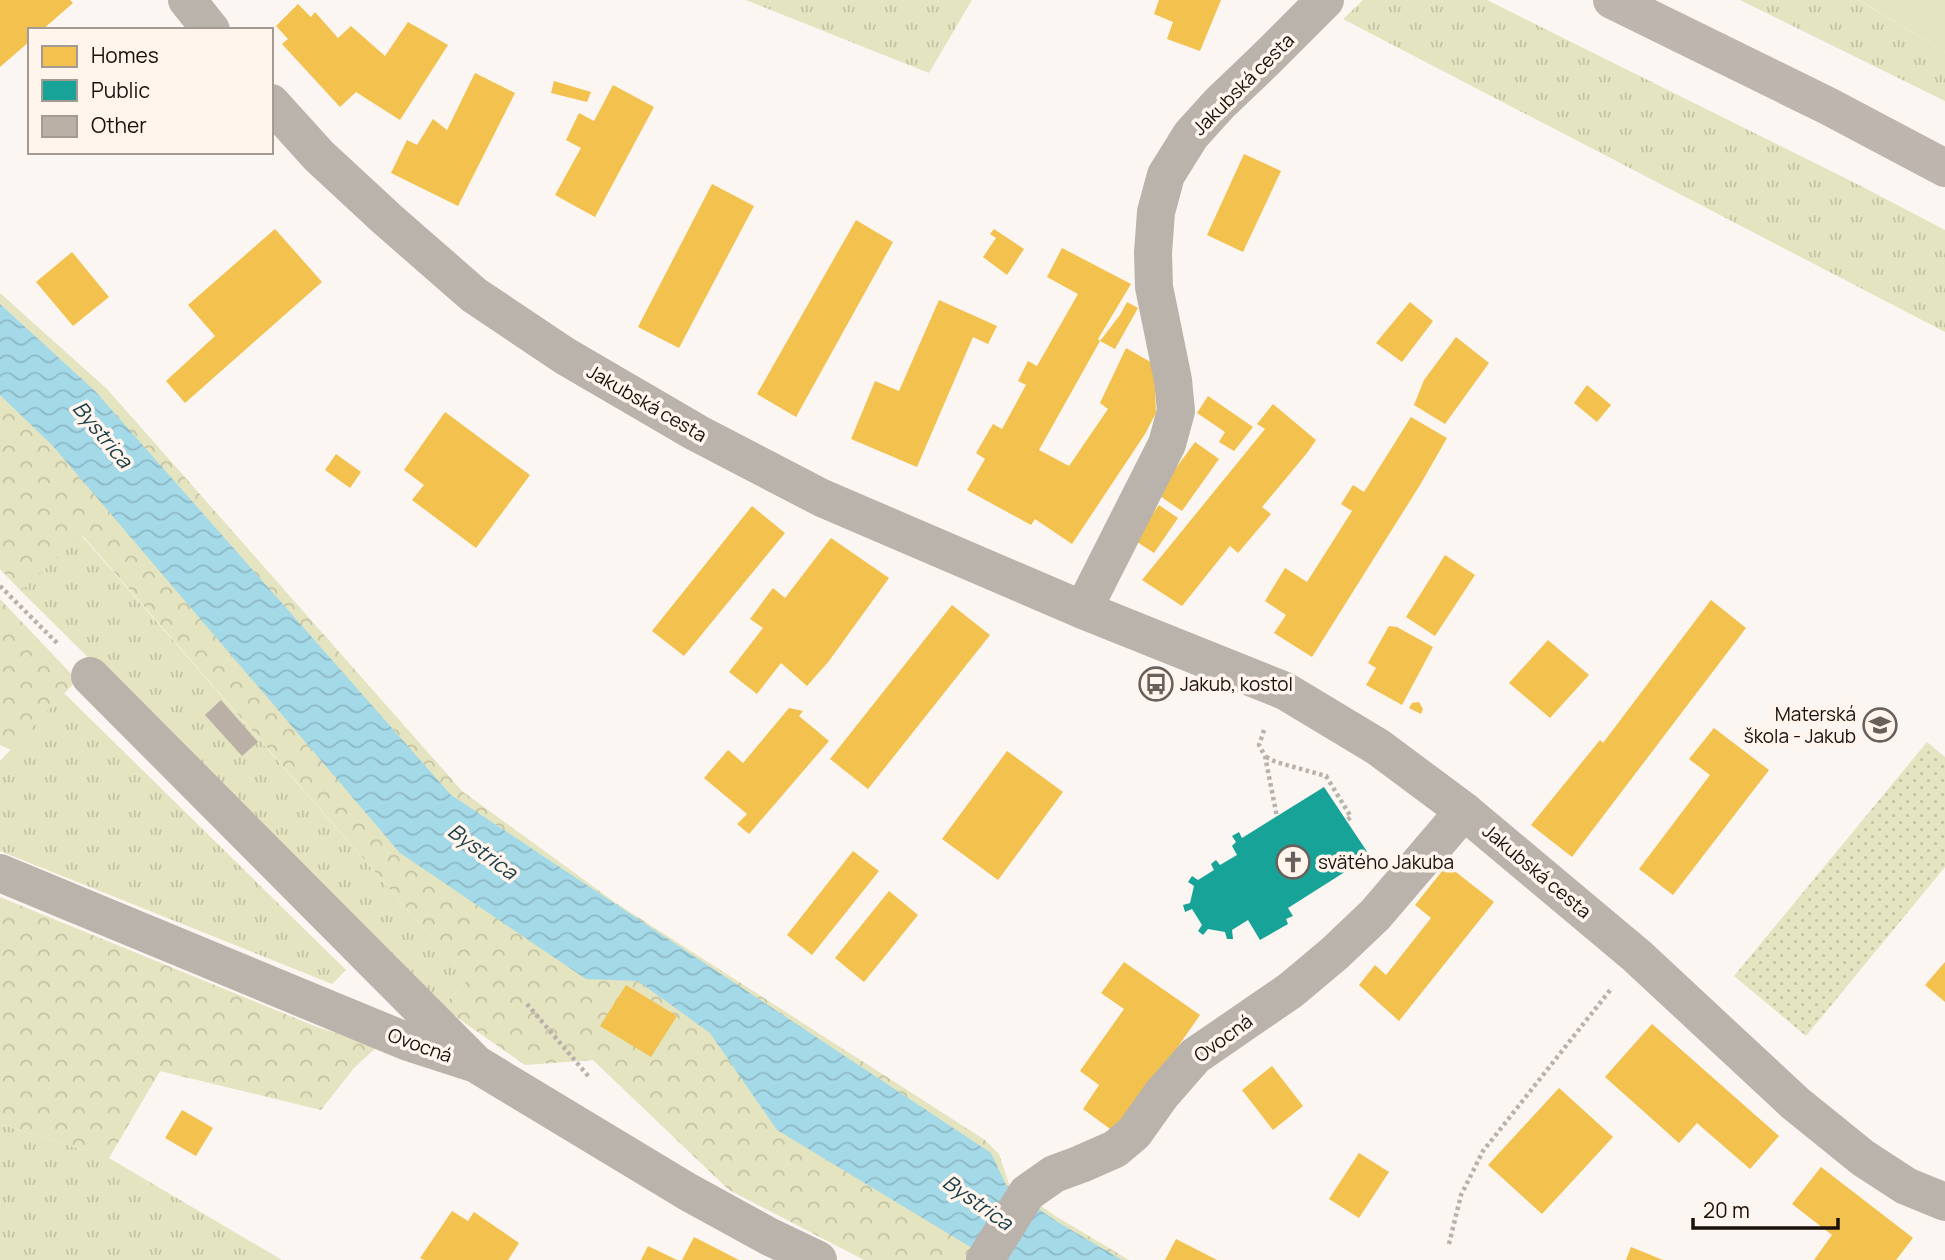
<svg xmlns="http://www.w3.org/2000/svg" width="1945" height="1260" font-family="Manrope,sans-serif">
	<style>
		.grass { fill: url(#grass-tufts) }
		.forest { fill: url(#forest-crowns) }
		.park { fill: url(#park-dots) }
		.garden { fill: #e4e4c0 }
		.water { fill: url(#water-waves) }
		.homes { fill: #f2c14e }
		.public { fill: #17a398 }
		.building { fill: #bab0a5 }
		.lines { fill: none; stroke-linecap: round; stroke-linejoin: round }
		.path { stroke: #b8b1ac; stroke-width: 4.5; stroke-dasharray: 3.5 3.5; stroke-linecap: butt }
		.minor { stroke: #bab3ac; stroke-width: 38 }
		.major { stroke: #bdb5ae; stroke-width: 38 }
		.labels { text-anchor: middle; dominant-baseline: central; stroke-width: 7; stroke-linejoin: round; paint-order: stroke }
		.street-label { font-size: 19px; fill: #19110a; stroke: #fff5ed }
		.poi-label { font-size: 19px; fill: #19110a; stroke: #fff5ed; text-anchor: start }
		.water-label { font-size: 21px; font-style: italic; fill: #193d48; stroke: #fff5ed }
	</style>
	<defs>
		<pattern id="grass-tufts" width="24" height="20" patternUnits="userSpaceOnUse" patternTransform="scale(1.75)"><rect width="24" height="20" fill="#e4e4c0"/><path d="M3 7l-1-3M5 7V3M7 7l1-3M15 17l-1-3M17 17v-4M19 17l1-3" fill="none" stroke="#c3c3a4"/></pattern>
		<pattern id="forest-crowns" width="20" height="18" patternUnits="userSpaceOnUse" patternTransform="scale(1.75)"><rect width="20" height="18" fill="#e4e4c0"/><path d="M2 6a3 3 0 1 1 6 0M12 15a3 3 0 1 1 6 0" fill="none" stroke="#c3c3a4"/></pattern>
		<pattern id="park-dots" width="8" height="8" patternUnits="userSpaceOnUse" patternTransform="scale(1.75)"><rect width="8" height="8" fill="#e4e4c0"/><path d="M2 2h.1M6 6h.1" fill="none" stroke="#c3c3a4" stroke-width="1.8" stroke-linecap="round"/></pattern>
		<pattern id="water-waves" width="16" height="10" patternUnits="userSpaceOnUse" patternTransform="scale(1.75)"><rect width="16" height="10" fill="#a4d9e8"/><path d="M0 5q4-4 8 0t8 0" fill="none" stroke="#8db9c6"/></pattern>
	</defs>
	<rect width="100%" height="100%" fill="#fbf6f1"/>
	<g class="grass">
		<path d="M 746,0 L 972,0 L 929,73 Z"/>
		<path d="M 1363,0 L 1487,0 L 1857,184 L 1945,230 L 1945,332 L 1343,19 Z"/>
		<path d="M 1740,0 L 1858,0 L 1945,52 L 1945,101 Z"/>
		<path d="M 81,535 L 468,979 L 442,1007 L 21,591 Z"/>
		<path d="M 64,693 L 346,970 L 332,984 L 0,851 L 0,761 Z"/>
		<path d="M 0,1124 L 109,1158 L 282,1260 L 0,1260 Z"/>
	</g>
	<g class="forest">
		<path d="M 0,293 L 107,389 L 462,791 L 616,903 L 985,1140 L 999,1154 L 1009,1184 L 1057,1217 L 1129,1260 L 864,1260 L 729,1190 L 593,1060 L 525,1065 L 442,1007 L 468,979 L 82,535 L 21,591 L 0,569 Z"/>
		<path d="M 0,599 L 77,680 L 11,750 L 0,745 Z"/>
		<path d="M 0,897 L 317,1027 L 378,1046 L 354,1068 L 321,1110 L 160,1071 L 109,1158 L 0,1124 Z"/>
	</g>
	<path class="park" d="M 1927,742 L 1945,757 L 1945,867 L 1806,1036 L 1734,976 Z"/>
	<path class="garden" d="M 1858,0 L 1945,0 L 1945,52 L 1862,2 Z"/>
	<path class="water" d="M 0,304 L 95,391 L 451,795 L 991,1153 L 1007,1187 L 1056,1221 L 1122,1260 L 992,1260 L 777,1130 L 710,1033 L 638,981 L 586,979 L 400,853 L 52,445 L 0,395 Z"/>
	<g class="homes">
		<path d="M 0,0 L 70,0 L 73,3 L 42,30 L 30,30 L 30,41 L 0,67 Z"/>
		<path d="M 1159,0 L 1221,0 L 1200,51 L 1167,39 L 1173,22 L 1154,14 Z"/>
		<path d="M 298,4 L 311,17 L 315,12 L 338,38 L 351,26 L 385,56 L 408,22 L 448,45 L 400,120 L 356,92 L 340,107 L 282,44 L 288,39 L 276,26 Z"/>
		<path d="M 475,73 L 515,93 L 458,206 L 391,173 L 407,140 L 417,145 L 433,119 L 447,130 Z"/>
		<path d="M 554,81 L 591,92 L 587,102 L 551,93 Z"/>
		<path d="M 613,85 L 654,107 L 595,217 L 555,195 L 581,148 L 566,140 L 579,113 L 594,121 Z"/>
		<path d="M 1244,154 L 1281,171 L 1243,252 L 1207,235 Z"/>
		<path d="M 712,184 L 754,206 L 679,348 L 638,327 Z"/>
		<path d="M 856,220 L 893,242 L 796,417 L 757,394 Z"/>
		<path d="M 275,229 L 322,282 L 185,403 L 166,381 L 215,336 L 188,305 Z"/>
		<path d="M 994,229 L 1024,249 L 1007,275 L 983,257 L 996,238 L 990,234 Z"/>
		<path d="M 1062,248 L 1131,284 L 1098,339 L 1100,341 L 1120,315 L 1127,302 L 1138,308 L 1115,349 L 1100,341 L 1039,450 L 1069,466 L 1108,409 L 1100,403 L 1126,348 L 1154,364 L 1156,413 L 1145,434 L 1072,544 L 1035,519 L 1031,525 L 967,490 L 985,459 L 976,453 L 993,424 L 1002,429 L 1026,385 L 1018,381 L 1028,361 L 1037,366 L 1078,294 L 1047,277 Z"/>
		<path d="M 72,252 L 109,297 L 73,326 L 36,282 Z"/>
		<path d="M 939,300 L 997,326 L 988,344 L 973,337 L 917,467 L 851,439 L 875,381 L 899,391 Z"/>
		<path d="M 1410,302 L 1433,321 L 1402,362 L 1376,343 Z"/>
		<path d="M 1456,337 L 1489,363 L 1445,424 L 1414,405 L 1424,380 Z"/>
		<path d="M 1587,385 L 1611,405 L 1597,422 L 1574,403 Z"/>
		<path d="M 1208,396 L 1253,427 L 1234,451 L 1219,442 L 1225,432 L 1197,413 Z"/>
		<path d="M 1273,404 L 1316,440 L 1307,453 L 1262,507 L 1271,514 L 1238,553 L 1230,546 L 1182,606 L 1142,580 L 1265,429 L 1257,424 Z"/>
		<path d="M 445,412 L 530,475 L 476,548 L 412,500 L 424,485 L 404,470 Z"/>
		<path d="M 1411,417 L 1447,438 L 1420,485 L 1312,657 L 1274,633 L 1286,615 L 1265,601 L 1285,568 L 1307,582 L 1352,511 L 1341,504 L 1353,485 L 1364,492 Z"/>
		<path d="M 1195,442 L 1219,459 L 1182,511 L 1157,494 Z"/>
		<path d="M 336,454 L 361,472 L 350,488 L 325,470 Z"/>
		<path d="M 1159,505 L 1178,518 L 1154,553 L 1134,540 Z"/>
		<path d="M 752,506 L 785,533 L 684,656 L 652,631 Z"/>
		<path d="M 831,538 L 889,578 L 829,661 L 807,686 L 781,663 L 757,694 L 729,672 L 763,628 L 750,619 L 773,588 L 785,598 Z"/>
		<path d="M 1445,555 L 1475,575 L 1435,636 L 1406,617 Z"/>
		<path d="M 1711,600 L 1746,628 L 1572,857 L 1531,825 L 1600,740 L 1603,743 Z"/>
		<path d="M 952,605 L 990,635 L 868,789 L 830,759 Z"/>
		<path d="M 1389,626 L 1397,627 L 1433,647 L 1402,705 L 1366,685 L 1376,668 L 1368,663 Z"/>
		<path d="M 1548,640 L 1589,675 L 1550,718 L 1509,683 Z"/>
		<path d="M 1419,702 L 1423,709 L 1421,714 L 1409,708 L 1412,703 Z"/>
		<path d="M 789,708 L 803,711 L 799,716 L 829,741 L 749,834 L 737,824 L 747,814 L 704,778 L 728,750 L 743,763 Z"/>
		<path d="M 1714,728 L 1769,770 L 1673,895 L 1639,869 L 1710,775 L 1689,759 Z"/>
		<path d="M 1007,751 L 1063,792 L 998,880 L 942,839 Z"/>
		<path d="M 853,851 L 879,871 L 812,955 L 787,935 Z"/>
		<path d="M 1447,865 L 1494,902 L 1399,1021 L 1359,985 L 1375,965 L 1386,975 L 1431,918 L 1415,905 Z"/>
		<path d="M 889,891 L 918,915 L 864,982 L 835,958 Z"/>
		<path d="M 1124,962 L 1200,1015 L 1117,1134 L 1083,1109 L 1099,1085 L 1080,1071 L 1124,1009 L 1101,993 Z"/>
		<path d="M 1945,962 L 1945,1002 L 1925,985 Z"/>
		<path d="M 626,985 L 677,1016 L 651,1057 L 600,1026 Z"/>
		<path d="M 1652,1024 L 1779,1136 L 1750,1169 L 1697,1123 L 1679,1143 L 1605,1077 Z"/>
		<path d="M 1272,1066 L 1303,1106 L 1273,1130 L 1242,1090 Z"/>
		<path d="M 1559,1088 L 1613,1137 L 1542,1214 L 1488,1165 Z"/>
		<path d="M 182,1110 L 213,1128 L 196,1156 L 165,1138 Z"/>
		<path d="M 1359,1153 L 1389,1172 L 1359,1218 L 1329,1199 Z"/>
		<path d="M 1821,1167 L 1913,1238 L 1896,1260 L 1814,1260 L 1832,1235 L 1792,1204 Z"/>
		<path d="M 452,1211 L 468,1221 L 474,1212 L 519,1243 L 508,1260 L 424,1260 L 420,1258 Z"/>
		<path d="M 694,1237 L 739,1260 L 682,1260 Z"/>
		<path d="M 1176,1239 L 1217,1260 L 1165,1260 Z"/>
		<path d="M 648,1246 L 677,1260 L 641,1260 Z"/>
		<path d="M 1631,1247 L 1663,1260 L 1626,1260 Z"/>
	</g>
	<path class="public" d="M 1324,787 L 1370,856 L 1288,908 L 1293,916 L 1286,919 L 1288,924 L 1260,940 L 1248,920 L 1232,930 L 1233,939 L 1227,939 L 1225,932 L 1208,929 L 1203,935 L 1198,931 L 1202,925 L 1192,909 L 1185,912 L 1183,905 L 1190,903 L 1194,886 L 1188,882 L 1192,876 L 1198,880 L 1214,870 L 1211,864 L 1216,860 L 1220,865 L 1237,855 L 1232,846 L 1236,842 L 1232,836 L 1239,832 L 1242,838 Z"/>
	<path class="building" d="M 221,700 L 258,742 L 242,756 L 205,715 Z"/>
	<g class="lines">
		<g class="path">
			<path d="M 0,586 L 59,645"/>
			<path d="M 1264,730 L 1259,745 L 1265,756 L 1277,817"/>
			<path d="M 1266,757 L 1276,762 L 1326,776 L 1351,817 L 1346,821"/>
			<path d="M 527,1004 L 589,1077"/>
			<path d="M 1449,1244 L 1461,1195 L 1483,1151 L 1611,989"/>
		</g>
		<g class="minor">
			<path d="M 187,0 L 211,30"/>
			<path d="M 271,103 L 319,156 L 387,219 L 474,295 L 565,356 L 697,433 L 822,498 L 1083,610 L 1285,691 L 1378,747 L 1464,811 L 1637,956 L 1795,1103 L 1863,1158 L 1906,1186 L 1945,1202"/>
			<path d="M 1083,610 L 1167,444 L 1176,411 L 1173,380 L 1154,287 L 1153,253 L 1156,212 L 1166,175 L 1191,135 L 1220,103 L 1264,61 L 1325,0"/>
			<path d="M 90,676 L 472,1060"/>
			<path d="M 0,873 L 408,1042 L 476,1064 L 688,1192 L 770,1237 L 818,1260"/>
			<path d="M 985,1260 L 1027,1193 L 1054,1174 L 1081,1164 L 1115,1149 L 1134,1133 L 1161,1095 L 1195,1056 L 1291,990 L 1335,953 L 1375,915 L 1464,811"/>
		</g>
		<path class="major" d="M 1612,0 L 1828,106 L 1945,168"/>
	</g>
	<defs>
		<symbol id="bus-ring" viewBox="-11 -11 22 22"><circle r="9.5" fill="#fff5ed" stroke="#68615b" stroke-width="1.5"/><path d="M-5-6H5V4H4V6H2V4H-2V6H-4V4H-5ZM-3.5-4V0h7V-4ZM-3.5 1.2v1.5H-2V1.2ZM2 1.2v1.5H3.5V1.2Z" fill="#68615b"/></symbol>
		<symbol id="school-ring" viewBox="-11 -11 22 22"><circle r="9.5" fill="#fff5ed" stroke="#68615b" stroke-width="1.5"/><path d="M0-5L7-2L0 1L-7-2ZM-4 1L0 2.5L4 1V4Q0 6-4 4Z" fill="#68615b"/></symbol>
		<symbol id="church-ring" viewBox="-11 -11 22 22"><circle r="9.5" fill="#fff5ed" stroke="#68615b" stroke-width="1.5"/><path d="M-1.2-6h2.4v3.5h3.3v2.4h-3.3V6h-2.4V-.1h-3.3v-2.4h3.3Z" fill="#68615b"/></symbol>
	</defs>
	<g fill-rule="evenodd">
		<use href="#bus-ring" x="1137" y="665" width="38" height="38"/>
		<use href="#school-ring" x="1861" y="706" width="38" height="38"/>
		<use href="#church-ring" x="1274" y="843" width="38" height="38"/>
	</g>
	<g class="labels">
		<g class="street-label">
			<text transform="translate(1243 84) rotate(-45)">Jakubská cesta</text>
			<text transform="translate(647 403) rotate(30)">Jakubská cesta</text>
			<text transform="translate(1537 871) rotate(40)">Jakubská cesta</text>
			<text transform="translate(1223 1038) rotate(-36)">Ovocná</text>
			<text transform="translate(420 1045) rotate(20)">Ovocná</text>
		</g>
		<g class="poi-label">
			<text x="1180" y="684">Jakub, kostol</text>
			<text x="1856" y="714" text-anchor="end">Materská<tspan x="1856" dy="22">škola - Jakub</tspan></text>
			<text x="1318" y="862">svätého Jakuba</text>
		</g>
		<g class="water-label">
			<text transform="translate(103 434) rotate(50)">Bystrica</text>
			<text transform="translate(483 851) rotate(36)">Bystrica</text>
			<text transform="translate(978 1202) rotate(35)">Bystrica</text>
		</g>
	</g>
	<rect x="28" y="28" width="245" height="126" fill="#fff5ed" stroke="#a39a92" stroke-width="2"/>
	<rect x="42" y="46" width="35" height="21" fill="#f2c14e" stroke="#a39a92" stroke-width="2"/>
	<text x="91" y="63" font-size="21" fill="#19110a">Homes</text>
	<rect x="42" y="80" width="35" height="21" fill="#17a398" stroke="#a39a92" stroke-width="2"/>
	<text x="91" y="98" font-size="21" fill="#19110a">Public</text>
	<rect x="42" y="116" width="35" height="21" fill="#bab0a5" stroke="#a39a92" stroke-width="2"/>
	<text x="91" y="133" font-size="21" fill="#19110a">Other</text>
	<path d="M1693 1218v10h145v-10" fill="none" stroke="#19110a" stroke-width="3.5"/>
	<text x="1703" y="1218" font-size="21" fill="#19110a" stroke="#fff5ed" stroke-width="5" paint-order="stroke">20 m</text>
</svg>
